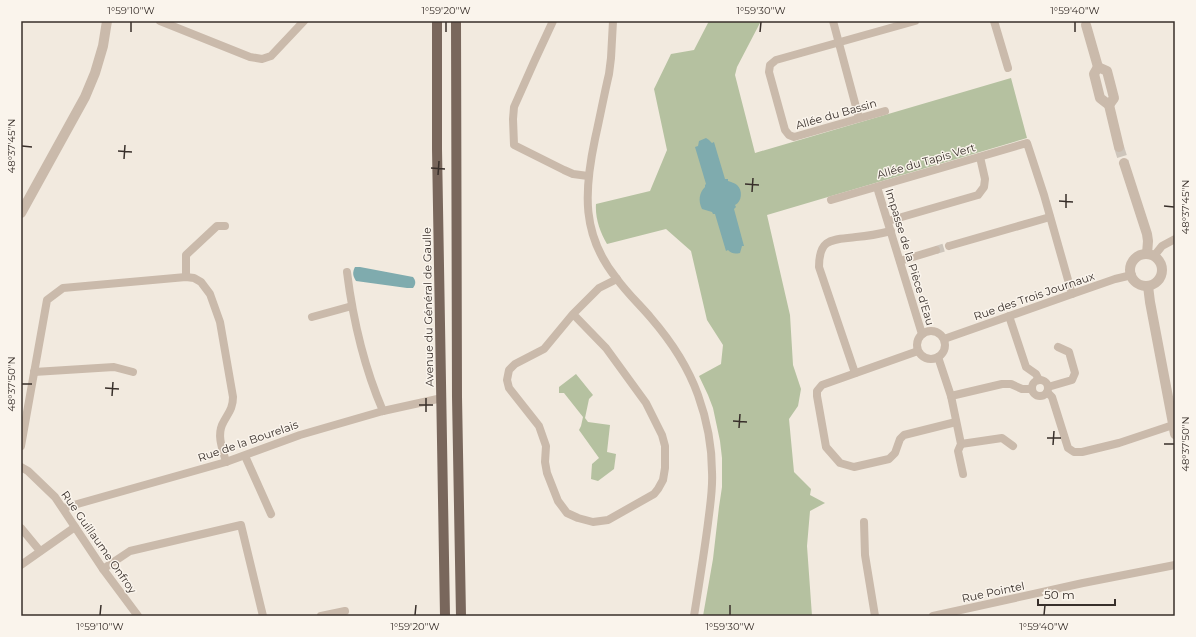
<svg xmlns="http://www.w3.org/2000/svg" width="1196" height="637" font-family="Montserrat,sans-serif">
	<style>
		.green { fill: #b5c1a0 }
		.water { fill: #7fabae }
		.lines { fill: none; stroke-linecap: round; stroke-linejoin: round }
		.minor-tunnel { stroke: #cdc5bb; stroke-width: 8; stroke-dasharray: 8 4; stroke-linecap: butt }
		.tertiary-tunnel { stroke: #cdc5bb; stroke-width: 10; stroke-dasharray: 10 5; stroke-linecap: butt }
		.minor { stroke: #cabaab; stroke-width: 8 }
		.tertiary { stroke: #cabaab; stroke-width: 10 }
		.primary { stroke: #79675c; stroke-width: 10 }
		.ticks { fill: none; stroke: #382f2a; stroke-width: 1.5 }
		.labels { text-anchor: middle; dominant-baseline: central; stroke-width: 3; stroke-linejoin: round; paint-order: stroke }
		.street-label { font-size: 11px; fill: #382f2a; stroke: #faf4ec }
		.neatline { fill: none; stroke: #382f2a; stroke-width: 1.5 }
		.ticks-label { font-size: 10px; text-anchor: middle; fill: #382f2a }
	</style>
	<rect width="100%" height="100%" fill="#f2eadf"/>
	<g class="green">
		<path d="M 709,21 L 761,21 L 737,67 L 735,75 L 755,153 L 1011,78 L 1027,138 L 767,215 L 790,315 L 793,365 L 801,389 L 798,406 L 789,419 L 794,472 L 811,489 L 810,495 L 825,503 L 810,511 L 807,546 L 812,616 L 703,616 L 713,559 L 719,507 L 722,487 L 722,458 L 720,441 L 713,408 L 708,395 L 699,376 L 721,364 L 723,345 L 707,320 L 691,251 L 666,229 L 607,244 C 600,232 595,218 596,204 L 650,191 L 667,150 L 654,89 L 671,54 L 694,50 Z"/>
		<path d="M 576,374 L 593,395 L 589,399 L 585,418 L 588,422 L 610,425 L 607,452 L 616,454 L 614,469 L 598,481 L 591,479 L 592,464 L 599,458 L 579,430 L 581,426 L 583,417 L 564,393 L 559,393 L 559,387 Z"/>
	</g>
	<g class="water">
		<path d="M 706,138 L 709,140 L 712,143 L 714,142 L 725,179 L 728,179 L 728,181 C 731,182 735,183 737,185 C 743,190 742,202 735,205 L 736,207 L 734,209 L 744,246 L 742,246 L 740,253 C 735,254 732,254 728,250 L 726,251 L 715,214 L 713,214 L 712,212 L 702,209 C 698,201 699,193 705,187 L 705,185 L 706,184 L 695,147 L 698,146 L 699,141 Z"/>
		<path d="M 355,267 L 360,267 L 413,277 C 416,281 416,284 413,288 L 407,288 L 356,281 C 353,276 352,273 355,267 Z"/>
	</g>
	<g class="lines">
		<path class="minor-tunnel" d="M 936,250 L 949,246"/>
		<path class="tertiary-tunnel" d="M 1119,147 L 1124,163"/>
		<g class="minor">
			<path d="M 160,21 L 250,57 L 262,59 L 271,56 L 304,21"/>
			<path d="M 553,21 L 534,62 L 514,107 L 513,119 L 514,145 L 564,170 L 573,174 L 588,176"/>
			<path d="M 613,21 L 611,58 L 609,74 C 604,95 600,117 595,139 C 584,191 581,235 617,279 C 627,293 640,305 651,318 C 670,340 688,367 698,395 C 707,420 712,446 712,472 C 713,489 710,506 708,523 C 704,554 699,585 694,616"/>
			<path d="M 833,21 L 859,118"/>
			<path d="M 994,21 L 1008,68"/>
			<path d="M 885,111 L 794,137 L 789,135 L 785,130 L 769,72 L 770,65 L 776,60 L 915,21"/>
			<path d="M 877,187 L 922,334"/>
			<path d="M 831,200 L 1027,143 L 1044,195 L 1072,294"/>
			<path d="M 888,221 L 978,195 L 984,187 L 985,179 L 980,157"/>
			<path d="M 949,246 L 1050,217"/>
			<path d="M 1154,256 L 1162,246 L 1175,239"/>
			<path d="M 900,261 L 936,250"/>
			<path d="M 347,272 C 353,320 364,367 383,411"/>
			<path d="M 186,277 L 186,255 L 217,226 L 225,226"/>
			<path d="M 573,314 L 606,348 L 646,403 L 662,435 L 665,446 L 665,468 L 663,480 L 658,489 L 654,494 L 608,520 L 593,522 L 578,518 L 567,513 L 558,501 L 547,473 L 545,462 L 546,446 L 539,426 L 509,388 L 507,380 L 509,370 L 515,364 L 544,349 L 573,314 L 599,288 L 617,279"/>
			<path d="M 1009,316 L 1026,367 L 1036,374 L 1039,380"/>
			<path d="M 312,317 L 352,306"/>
			<circle cx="931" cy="345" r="14"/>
			<path d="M 944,339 L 1072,294 L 1115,279 L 1132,275"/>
			<path d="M 918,351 L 822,385 L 817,391 L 817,396 L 826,447 L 840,463 L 854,467 L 889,459 L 895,453 L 900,439 L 904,435 L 956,422"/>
			<path d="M 938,357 L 951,396 L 961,444 L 958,451 L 963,474"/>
			<path d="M 34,372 L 114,367 L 133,372"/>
			<path d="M 855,373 L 819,267 C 819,237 833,240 856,237 C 868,236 879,234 891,231"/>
			<circle cx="1040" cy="388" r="8"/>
			<path d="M 1048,387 L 1072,380 L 1075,373 L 1069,352 L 1058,347"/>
			<path d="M 1047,392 L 1052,397 L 1068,448 L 1074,452 L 1082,452 L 1119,443 L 1173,425"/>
			<path d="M 951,396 L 1002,384 L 1011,384 L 1022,389 L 1032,389"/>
			<path d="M 961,444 L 1002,438 L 1013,446"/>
			<path d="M 21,446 L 47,300 L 63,288 L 186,277 L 194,278 L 201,282 L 210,294 L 220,322 L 233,397 C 233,410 227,414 222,425 C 217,437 223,450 226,462"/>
			<path d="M 245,456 L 271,514"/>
			<path d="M 21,467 L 28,471 L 55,497 L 103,569 L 138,616"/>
			<path d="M 63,508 L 226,462 L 300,435 L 383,411 L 442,398"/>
			<path d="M 864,522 L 865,555 L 875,616"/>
			<path d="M 21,528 L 40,551"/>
			<path d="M 21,565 L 75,527"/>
			<path d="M 103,569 L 130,551 L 241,525 L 263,616"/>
			<path d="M 321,616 L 345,611"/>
			<path d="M 933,616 L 1083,583 L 1175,565"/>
		</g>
		<g class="tertiary">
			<path d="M 1086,25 L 1098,67"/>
			<path d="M 1098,67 L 1094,74 L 1100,98 L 1109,105 L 1119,147"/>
			<path d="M 1098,67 L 1107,71 L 1114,98 L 1109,105"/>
			<path d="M 1124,163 L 1147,234 L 1148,241 L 1147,254"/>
			<path d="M 21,213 L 85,97 L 95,73 L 103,46 L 107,21"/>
			<circle cx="1146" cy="270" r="16"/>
			<path d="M 1148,286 L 1150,302 L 1175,434"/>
		</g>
		<g class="primary">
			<path d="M 437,21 L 437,149 L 445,616"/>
			<path d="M 456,21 L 457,397 L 461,616"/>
		</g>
	</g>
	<path class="ticks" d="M 131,32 L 131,22M 446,32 L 446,22M 760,32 L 761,22M 1075,32 L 1075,22M 22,146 L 32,147M 118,151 L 132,152M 124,159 L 125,145M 431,168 L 445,169M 438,175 L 439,161M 745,184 L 759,185M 752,192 L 753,178M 1059,201 L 1073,202M 1164,206 L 1174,207M 1066,208 L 1066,194M 22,384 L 32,384M 105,388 L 119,389M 112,396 L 113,382M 419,405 L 433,405M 426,412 L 426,398M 733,421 L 747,422M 739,428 L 740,414M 1047,438 L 1061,438M 1164,444 L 1174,444M 1053,445 L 1054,431M 100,615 L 101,605M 415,615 L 416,605M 730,615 L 730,605M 1044,615 L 1045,605"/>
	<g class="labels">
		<g class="street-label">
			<text transform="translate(836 114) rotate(-16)">Allée du Bassin</text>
			<text transform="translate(926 161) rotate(-16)">Allée du Tapis Vert</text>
			<text transform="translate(910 257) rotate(73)">Impasse de la Pièce d'Eau</text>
			<text transform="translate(1034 296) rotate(-19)">Rue des Trois Journaux</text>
			<text transform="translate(428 307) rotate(-91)">Avenue du Général de Gaulle</text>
			<text transform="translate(248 441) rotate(-19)">Rue de la Bourelais</text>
			<text transform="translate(99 542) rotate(55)">Rue Guillaume Onfroy</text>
			<text transform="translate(993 592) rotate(-12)">Rue Pointel</text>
		</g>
	</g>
	<rect width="1196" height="637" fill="none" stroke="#faf4ec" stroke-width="44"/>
	<path d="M1038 599v6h77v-6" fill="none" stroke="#382f2a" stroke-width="2"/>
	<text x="1044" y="599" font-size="12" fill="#382f2a" stroke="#faf4ec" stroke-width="3" paint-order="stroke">50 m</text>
	<rect x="22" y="22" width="1152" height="593" class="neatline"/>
	<g class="ticks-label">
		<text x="131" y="14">1°59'10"W</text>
		<text x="446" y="14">1°59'20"W</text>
		<text x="761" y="14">1°59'30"W</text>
		<text x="1075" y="14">1°59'40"W</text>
		<text transform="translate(11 146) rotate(-90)" y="4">48°37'45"N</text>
		<text transform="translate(1185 207) rotate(-90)" y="4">48°37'45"N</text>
		<text transform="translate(11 384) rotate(-90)" y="4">48°37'50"N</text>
		<text transform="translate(1185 444) rotate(-90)" y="4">48°37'50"N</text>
		<text x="100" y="630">1°59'10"W</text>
		<text x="415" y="630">1°59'20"W</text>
		<text x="730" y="630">1°59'30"W</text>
		<text x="1044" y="630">1°59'40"W</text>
	</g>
</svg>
